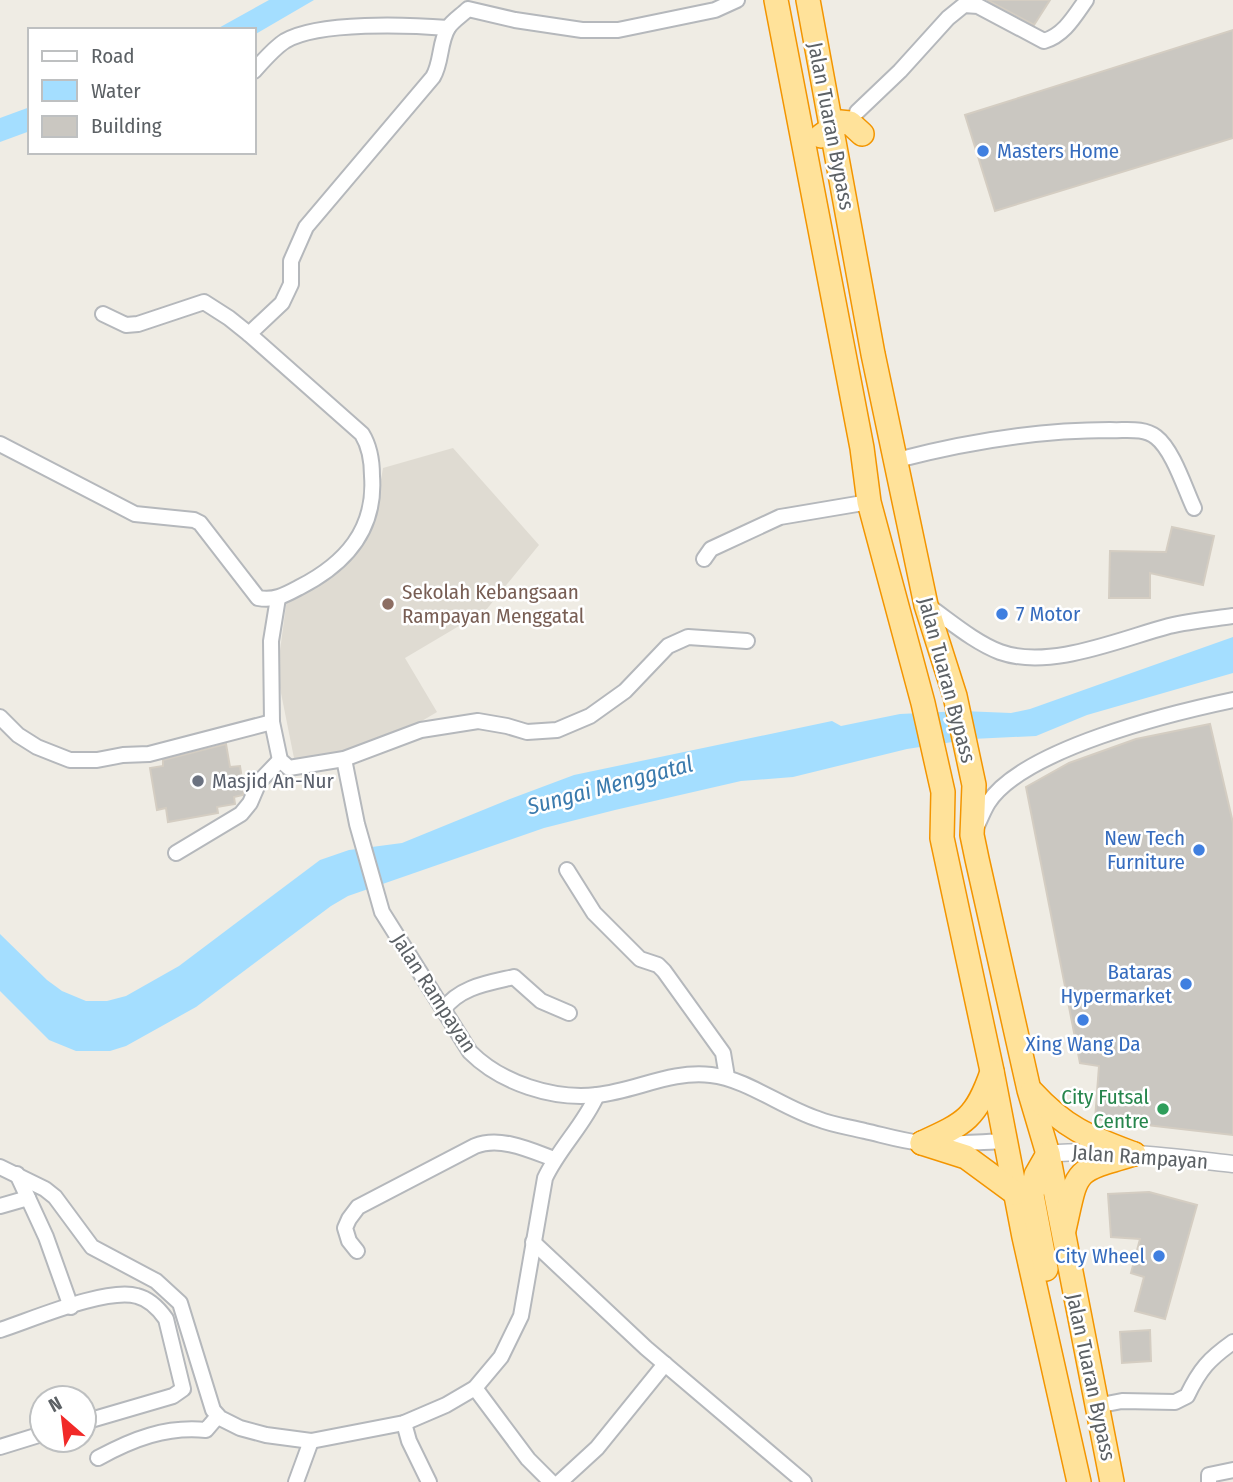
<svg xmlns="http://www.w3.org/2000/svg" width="1233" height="1482" font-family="'Fira Sans Condensed',sans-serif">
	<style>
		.education { fill: #dfdbd2 }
		.water { fill: #a4deff }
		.building { fill: #cac7c1; stroke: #d4cdc2; stroke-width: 2 }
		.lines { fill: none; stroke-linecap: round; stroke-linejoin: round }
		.minor-casing { stroke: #b5b8bc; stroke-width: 18 }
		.tertiary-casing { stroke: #b5b8bc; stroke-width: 19 }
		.trunk-casing { stroke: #f39500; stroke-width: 26 }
		.minor { stroke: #fff; stroke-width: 14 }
		.tertiary { stroke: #fff; stroke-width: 16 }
		.trunk { stroke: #ffe29a; stroke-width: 23 }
		.shop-dot { fill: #3f7fe0; stroke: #fff; stroke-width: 2.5 }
		.education-dot { fill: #8d6e63; stroke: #fff; stroke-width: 2.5 }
		.worship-dot { fill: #6b7280; stroke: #fff; stroke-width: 2.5 }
		.leisure-dot { fill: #2e9e5b; stroke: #fff; stroke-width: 2.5 }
		.labels { text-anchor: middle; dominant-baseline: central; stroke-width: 5; stroke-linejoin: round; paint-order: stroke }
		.street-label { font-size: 21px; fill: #5c6165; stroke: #fff }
		.shop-label { font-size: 21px; fill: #366cbe; stroke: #fff; text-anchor: end }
		.education-label { font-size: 21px; fill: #785e54; stroke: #fff; text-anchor: start }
		.worship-label { font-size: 21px; fill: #5b616d; stroke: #fff; text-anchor: start }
		.leisure-label { font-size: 21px; fill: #27864d; stroke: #fff; text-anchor: end }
		.water-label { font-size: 23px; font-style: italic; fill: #3a7aad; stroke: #fff }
	</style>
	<rect width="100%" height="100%" fill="#efece4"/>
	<path class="education" d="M 453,448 L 539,545 L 486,610 L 405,658 L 437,712 L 405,731 L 352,751 L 295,763 L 277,673 L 287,598 L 329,573 L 376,509 L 383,468 Z"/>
	<g class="water">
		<path d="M 269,0 L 314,0 L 254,35 L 254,30 L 215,30 Z"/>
		<path d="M 30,107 L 30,131 L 0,142 L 0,118 Z"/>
		<path d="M 1233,637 L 1233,673 L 1087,715 L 1036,736 L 972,739 L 907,749 L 793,777 L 741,781 L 615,810 L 544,828 L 348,896 L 331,906 L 196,1007 L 126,1046 L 110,1051 L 76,1051 L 49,1040 L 0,991 L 0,934 L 47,980 L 62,991 L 86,1001 L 107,1001 L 126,996 L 179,966 L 320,860 L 349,850 L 402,843 L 510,799 L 574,775 L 832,721 L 841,726 L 900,714 L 962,711 L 1011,713 L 1030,709 Z"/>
	</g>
	<g class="building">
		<path d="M 987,0 L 1050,0 L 1034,25 Z"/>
		<path d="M 1233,30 L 1233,138 L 995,211 L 965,115 Z"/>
		<path d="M 1172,527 L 1214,536 L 1203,585 L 1150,573 L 1150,598 L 1109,598 L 1110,551 L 1166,552 Z"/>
		<path d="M 1210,724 L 1233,823 L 1233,1135 L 1095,1119 L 1099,1066 L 1080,1063 L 1026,787 L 1069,763 L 1136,739 Z"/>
		<path d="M 226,744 L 230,767 L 240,766 L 244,792 L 243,795 L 234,797 L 235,804 L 217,807 L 218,813 L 168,822 L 166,808 L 157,810 L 150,768 L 163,766 L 163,760 Z"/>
		<path d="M 1149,1192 L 1197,1205 L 1165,1319 L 1135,1311 L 1144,1277 L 1131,1273 L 1140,1239 L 1111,1237 L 1108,1194 Z"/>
		<path d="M 1150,1330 L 1151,1361 L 1122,1363 L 1120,1332 Z"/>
	</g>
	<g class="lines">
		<defs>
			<g id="minor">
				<path d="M 254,71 C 263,61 274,48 285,41 C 319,21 410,25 448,28"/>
				<path d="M 857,112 L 900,71 L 948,18 L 964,5 L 978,6 L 1044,41 C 1064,35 1074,17 1086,0"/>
				<path d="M 103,314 L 126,325 L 138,324 L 204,302 L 229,318 L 249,334"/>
				<path d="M 0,444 L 135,514 L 194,520 L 200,523 L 258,598 C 275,601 285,595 300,587 C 345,564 376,530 372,476 C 372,461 370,447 362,434 L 249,334 L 282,303 L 291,284 L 291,261 L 306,227 L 433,77 C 442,62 439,43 448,28 C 452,21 462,15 468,9 L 515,20 L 582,30 L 618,30 L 715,10 L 737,0"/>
				<path d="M 897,460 C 966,442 1037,430 1110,430 C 1125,431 1143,427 1156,437 C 1173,450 1185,489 1194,508"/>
				<path d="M 704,559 L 711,549 L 780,517 L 869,502"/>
				<path d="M 278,598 L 271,641 L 272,722 L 280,760 L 289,768 L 344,759 L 421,730 L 478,721 L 507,726 L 527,732 L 557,730 L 590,716 L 625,691 L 668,646 L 688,637 L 747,641"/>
				<path d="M 927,605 C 950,621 974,642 1000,652 C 1050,670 1120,639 1169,626 C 1190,621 1212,619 1233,616"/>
				<path d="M 0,717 L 18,735 L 37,747 L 70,760 L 97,760 L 123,755 L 149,754 L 272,722"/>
				<path d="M 344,759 L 357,824 L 382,912 L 470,1052 C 501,1083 553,1100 597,1095 C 635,1091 672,1070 711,1075 C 747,1079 783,1108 818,1119 C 833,1125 849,1127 865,1131 C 883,1135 902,1141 922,1143 C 949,1145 979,1142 1006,1141"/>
				<path d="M 976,828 C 980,820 983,811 988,803 C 1023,749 1171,713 1233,700"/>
				<path d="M 176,853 L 241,814 L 250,803 L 259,782 L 280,760"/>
				<path d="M 567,870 L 594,913 L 640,959 L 658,965 L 664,971 L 723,1053 L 727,1077"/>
				<path d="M 443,1010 C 459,987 488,983 514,977 L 541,1001 L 569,1013"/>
				<path d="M 0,1167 L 45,1189 L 55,1197 L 92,1247 L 156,1281 L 180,1303 L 213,1410 L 220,1418 L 240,1428 L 266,1435 L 311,1441 L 404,1423 L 446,1405 L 475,1388 L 501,1357 L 521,1316 L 545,1178 C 559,1148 584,1125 597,1095"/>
				<path d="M 17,1174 L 46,1237 L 71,1307"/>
				<path d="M 0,1206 L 28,1198"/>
				<path d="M 533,1242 L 646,1348 L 804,1482"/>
				<path d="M 357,1251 L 349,1241 L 345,1228 L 349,1219 L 358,1207 L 475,1146 C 500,1136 530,1150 554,1159"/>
				<path d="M 0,1330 C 31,1320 107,1287 137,1296 C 149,1299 159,1309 166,1319 L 183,1389 L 173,1396 L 84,1422"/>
				<path d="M 475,1388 L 528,1459 L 551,1482"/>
				<path d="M 1096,1406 L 1122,1401 L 1175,1402 L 1187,1396 C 1200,1369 1209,1359 1233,1342"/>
				<path d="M 404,1423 L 409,1441 L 429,1482"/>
				<path d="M 0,1447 L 42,1434"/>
				<path d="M 98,1458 C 133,1439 166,1426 206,1430 L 218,1416"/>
				<path d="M 296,1482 L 311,1441"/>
				<path d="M 560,1482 L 597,1448 L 665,1364"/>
				<path d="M 1209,1482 L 1209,1475 L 1233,1470"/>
			</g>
			<path id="tertiary" d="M 1048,1154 C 1109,1148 1172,1157 1233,1164"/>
			<g id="trunk">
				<path d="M 776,0 L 862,448 L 869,502 L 923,703 L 943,792 L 942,838 L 992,1071 L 1024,1237 L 1079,1482"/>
				<path d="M 808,0 L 873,354 L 926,605 L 955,696 L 974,785 L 972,835 L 977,859 L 1029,1090 L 1048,1154 L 1112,1482"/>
				<path d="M 821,136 L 840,122 L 850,123 L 862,134"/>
				<path d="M 1032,1092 C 1066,1129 1089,1137 1134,1154"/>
				<path d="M 922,1143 L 966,1157 L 1015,1193"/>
				<path d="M 922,1143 C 966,1123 976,1118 992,1072"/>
				<path d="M 1064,1230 C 1078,1168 1072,1172 1134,1154"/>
				<path d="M 1046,1269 L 1032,1195 L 1036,1175 L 1048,1154"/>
			</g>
		</defs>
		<use href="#minor" class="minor-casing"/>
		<use href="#tertiary" class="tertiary-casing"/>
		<use href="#trunk" class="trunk-casing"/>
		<use href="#minor" class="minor"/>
		<use href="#tertiary" class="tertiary"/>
		<use href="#trunk" class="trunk"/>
	</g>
	<g class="shop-dot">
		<circle cx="983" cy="151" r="7"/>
		<circle cx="1002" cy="614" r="7"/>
		<circle cx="1199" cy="850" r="7"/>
		<circle cx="1186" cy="984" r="7"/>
		<circle cx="1083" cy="1020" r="7"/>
		<circle cx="1159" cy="1256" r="7"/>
	</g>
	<circle class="education-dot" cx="388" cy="604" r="7"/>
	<circle class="worship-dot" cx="198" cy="781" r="7"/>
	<circle class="leisure-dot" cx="1163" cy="1109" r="7"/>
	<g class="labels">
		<g class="street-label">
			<text transform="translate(831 126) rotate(79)">Jalan Tuaran Bypass</text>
			<text transform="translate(947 680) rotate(75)">Jalan Tuaran Bypass</text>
			<text transform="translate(434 993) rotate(57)">Jalan Rampayan</text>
			<text transform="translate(1140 1157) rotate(4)">Jalan Rampayan</text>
			<text transform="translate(1091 1377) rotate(78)">Jalan Tuaran Bypass</text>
		</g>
		<g class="shop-label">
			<text x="997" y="151" text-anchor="start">Masters Home</text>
			<text x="1016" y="614" text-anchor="start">7 Motor</text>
			<text x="1185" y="838">New Tech<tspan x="1185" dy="24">Furniture</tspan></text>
			<text x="1172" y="972">Bataras<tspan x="1172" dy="24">Hypermarket</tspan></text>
			<text x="1083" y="1044" text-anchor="middle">Xing Wang Da</text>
			<text x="1145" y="1256">City Wheel</text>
		</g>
		<g class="education-label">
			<text x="402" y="592">Sekolah Kebangsaan<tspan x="402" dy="24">Rampayan Menggatal</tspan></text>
		</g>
		<g class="worship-label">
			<text x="212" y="781">Masjid An-Nur</text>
		</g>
		<g class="leisure-label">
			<text x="1149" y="1097">City Futsal<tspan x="1149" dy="24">Centre</tspan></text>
		</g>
		<g class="water-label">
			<text transform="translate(610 785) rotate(-15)">Sungai Menggatal</text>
		</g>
	</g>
	<rect x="28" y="28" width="228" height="126" fill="#ffffff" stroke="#bec0c1" stroke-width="2"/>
	<rect x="42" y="51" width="35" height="10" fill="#ffffff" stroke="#bec0c1" stroke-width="2"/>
	<text x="91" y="63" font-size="21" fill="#5c6165">Road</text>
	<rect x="42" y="80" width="35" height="21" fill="#a4deff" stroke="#bec0c1" stroke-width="2"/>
	<text x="91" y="98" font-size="21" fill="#5c6165">Water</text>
	<rect x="42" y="116" width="35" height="21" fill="#cac7c1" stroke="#bec0c1" stroke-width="2"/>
	<text x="91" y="133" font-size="21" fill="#5c6165">Building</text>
	<g transform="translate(63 1419) rotate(332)"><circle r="33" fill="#ffffff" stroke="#bec0c1" stroke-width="2"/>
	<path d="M0-5L12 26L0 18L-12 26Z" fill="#f12928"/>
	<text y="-10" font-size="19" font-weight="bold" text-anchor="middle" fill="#5c6165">N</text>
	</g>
</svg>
